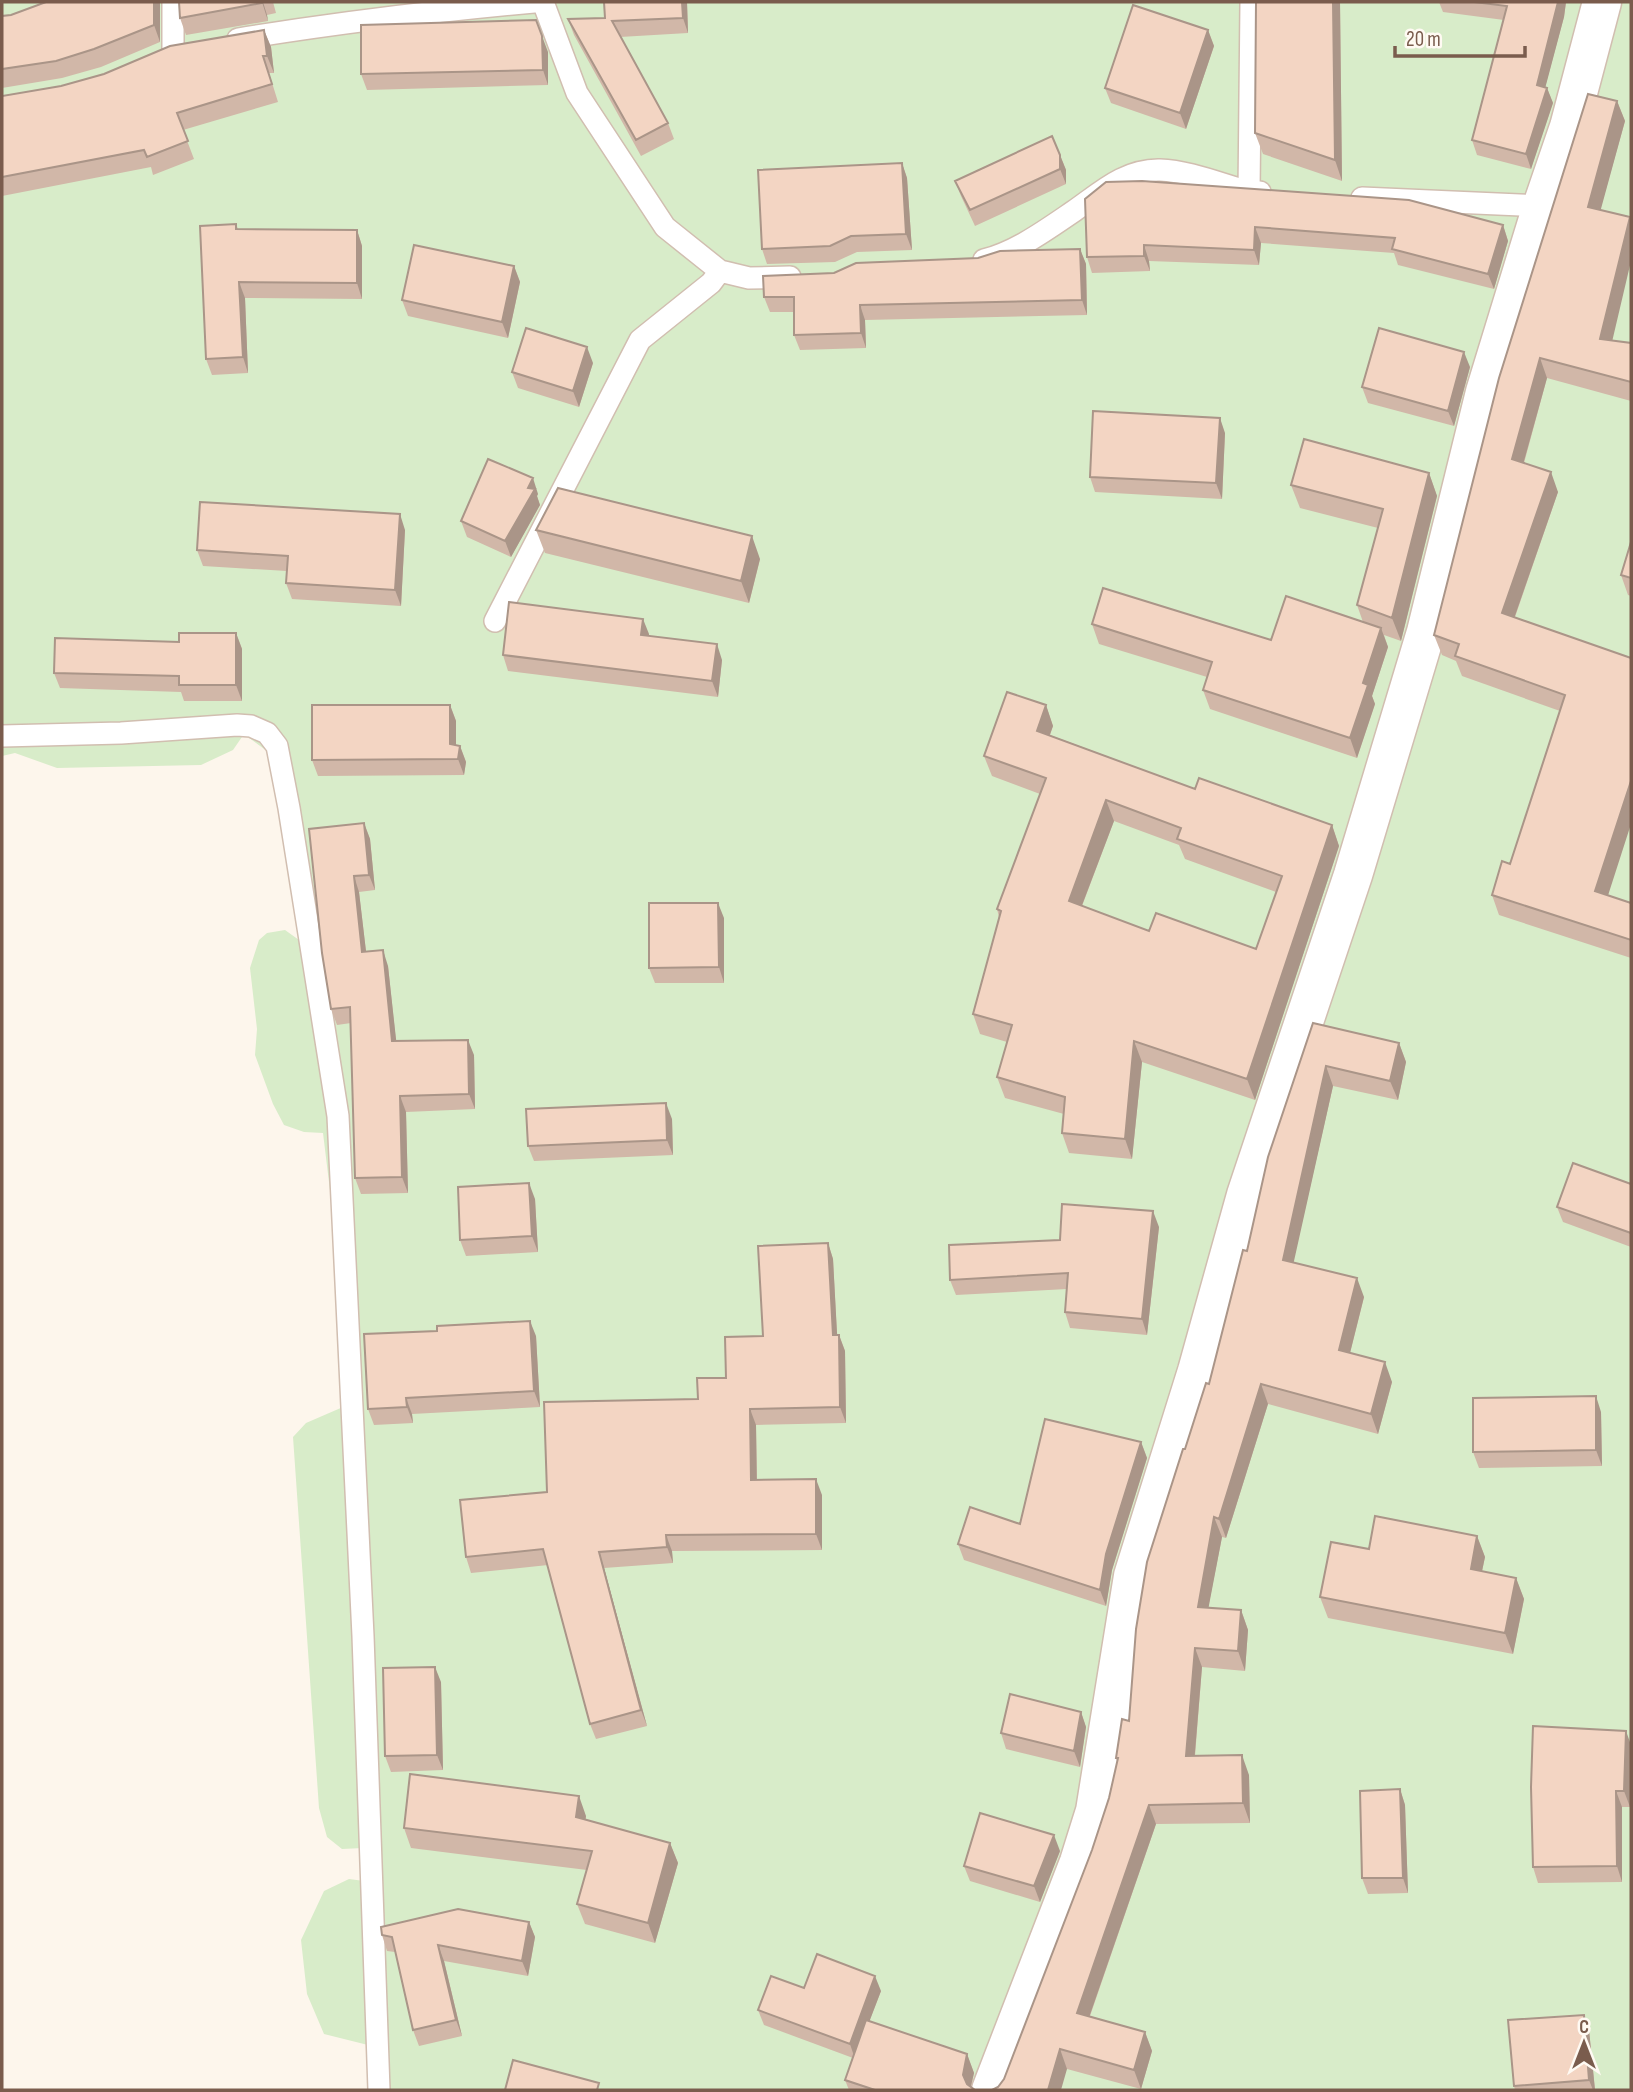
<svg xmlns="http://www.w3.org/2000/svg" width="1633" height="2092" viewBox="0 0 1633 2092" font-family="'Sofia Sans Condensed',sans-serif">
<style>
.green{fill:#d8ecc9}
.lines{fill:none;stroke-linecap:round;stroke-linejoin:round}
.lane-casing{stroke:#d1beb0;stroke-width:24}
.street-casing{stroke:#d1beb0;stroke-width:41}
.lane{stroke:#fff;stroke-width:21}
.street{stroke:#fff;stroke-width:38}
.wall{fill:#d1b7a8;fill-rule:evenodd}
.shaded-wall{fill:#aa9588}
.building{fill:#f3d5c3;stroke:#aa9588;stroke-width:2;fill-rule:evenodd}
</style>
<rect width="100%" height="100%" fill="#fdf6ec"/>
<path class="green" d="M2,2H1631V2090H372V2046L324,2034L307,1994L301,1940L324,1891L349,1879L364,1881L363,1848L342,1849L327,1837L319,1808L293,1437L306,1423L343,1407L333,1215L323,1133L304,1132L284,1125L273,1104L255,1055L257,1029L250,968L259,940L267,933L285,930L299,940L271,754L244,734L233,750L201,765L57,768L15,753L2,756Z"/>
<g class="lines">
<g class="lane-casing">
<path id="lane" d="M543,2L577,93L665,227L720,271L749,278L790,277
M238,39C336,23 435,11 534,2
M173,51V2
M1249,192L1251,2
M1362,198L1542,206
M984,260C1016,252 1046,230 1074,211C1100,193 1125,169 1160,170C1189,171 1220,184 1249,192H1260
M495,621L640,340L711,283L720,271
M2,736L121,733L237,725L251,726L267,733L277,746L289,808L338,1116L363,1636L379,2090"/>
</g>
<g class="street-casing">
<path id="street" d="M991,2090L1079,1862L1095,1811L1133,1576L1197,1371L1246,1195L1353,875L1426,632L1485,392L1542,206L1569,127L1602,2"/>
</g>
<use href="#lane" class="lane"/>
<use href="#street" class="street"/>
</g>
<path class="wall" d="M46,2H160V42L101,67L62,78L2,88V16L11,15Z
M179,2H273L276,13L267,15L268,21L186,35L180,18Z
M687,2L688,33L620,37L668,123L674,139L641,156L574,35L568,19L605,18Z
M1256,2H1340L1342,181L1263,154L1255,133Z
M1439,2H1566L1564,17L1545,87L1547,88L1553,103L1531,169L1477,155L1472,140L1504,20L1443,12Z
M264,30L271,47L274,73H269L278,102L183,130L194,159L153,175L151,167L2,196V96L61,86Z
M1208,30L1214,46L1186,129L1111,103L1105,88Z
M548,52V85L367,90L361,74Z
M1617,101L1625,121L1600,210L1612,340L1631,343V401L1547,378L1524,463L1558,492L1515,617L1631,658L1608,895L1631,903V958L1499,915L1492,895L1510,864L1560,711L1462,676L1456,661L1442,655L1434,635Z
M1060,155L1066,170V184L975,226L961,196L955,181Z
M902,163L907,178L912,250L857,252L835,262L767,264L762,249Z
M1085,199L1503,225L1508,241L1494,289L1398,265L1394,253L1261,243L1259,265L1149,261L1150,271L1092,273L1087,257Z
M236,224L238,229L357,230L362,246V299L245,298L248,373L212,375L206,359Z
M1080,249L1086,264L1087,315L865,320L866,348L800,350L794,335V312H770L764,297L834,273Z
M514,266L520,282L508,338L408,316L402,300Z
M593,363L579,407L518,388L512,372Z
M1470,367L1454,426L1368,403L1362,387Z
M1225,433L1222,499L1095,492L1090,477Z
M1429,473L1437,496L1401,641L1384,635L1388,647L1372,696L1375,704L1357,758L1210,709L1203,690L1207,677L1099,644L1092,624L1271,640L1363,622L1357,605L1378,528L1300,508L1291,485Z
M538,494L537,496L540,505L511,557L467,537L461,521Z
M405,530L401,606L292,599L286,583L287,571L203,566L197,550Z
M536,530L760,559L749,603L545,553Z
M1621,575L1631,578V596L1628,595Z
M236,633L242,649V701H184L181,692L60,688L54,673L179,642Z
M649,634V636L722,660L718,697L508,671L503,655Z
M450,705L456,721V745L460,746L466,762L464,775L318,776L312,760Z
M1046,705L1053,726L1050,735L1195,789L1332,825L1339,846L1255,1100L1142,1062L1132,1159L1069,1153L1062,1133L1064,1114L1005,1098L997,1077L1007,1042L980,1034L973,1014L999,917L997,909L1040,794L992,776L984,756ZM1114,821L1179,845L1185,859L1276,892L1256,949L1149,931L1082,906Z
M364,823L370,839L375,890L359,892L366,952L388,966L396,1041L474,1055L475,1109L406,1112L408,1193L361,1194L355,1178L351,1023L337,1025L331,1009L322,953Z
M724,918V983H655L649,968Z
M1313,1023L1399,1043L1406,1062L1398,1100L1333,1086L1293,1262L1364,1297L1350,1353L1392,1382L1378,1434L1268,1404L1226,1538L1222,1537L1208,1608L1241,1610L1248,1630L1245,1671L1202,1667L1195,1756L1249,1775L1250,1823L1156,1824L1090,2016L1145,2032L1152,2051L1141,2089L1067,2069L998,2087L1004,2079L1092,1850L1109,1798L1117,1761L1116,1758L1129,1721L1185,1449L1209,1384Z
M672,1119L673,1155L534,1161L528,1146Z
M1631,1184V1247L1563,1222L1557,1207Z
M535,1199L538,1252L466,1256L460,1240Z
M1159,1227L1147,1335L1070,1328L1065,1312L1067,1289L956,1295L950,1280L1060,1240Z
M828,1243L833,1259L837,1335H839L845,1351L846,1423L756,1425L757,1480L822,1495V1550L672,1551L673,1563L604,1568L647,1726L596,1739L590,1724L548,1565L471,1573L466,1557L547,1492L698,1399L726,1378L763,1336Z
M536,1336L540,1407L412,1414L413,1423L374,1425L368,1409Z
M1601,1412L1602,1466L1479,1468L1473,1452Z
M1141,1442L1147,1458L1112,1570L1106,1606L964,1560L958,1544L1020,1524Z
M1477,1536L1485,1557L1482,1571L1516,1578L1524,1599L1513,1654L1328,1618L1320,1597L1369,1549Z
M441,1682L443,1770L391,1772L385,1756Z
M1081,1712L1086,1727L1080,1767L1006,1749L1001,1733Z
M1626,1731L1630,1807H1622V1882L1538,1883L1533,1867Z
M1400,1789L1405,1805L1408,1893L1368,1894L1362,1878Z
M586,1816L585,1820L670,1843L678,1863L655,1943L585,1924L577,1904L587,1870L411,1848L404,1828Z
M1060,1851L1040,1902L970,1881L964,1866Z
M529,1922L535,1937L528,1976L444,1961L462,2036L419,2046L413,2030L395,1952L387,1951L382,1935Z
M804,1988L881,1991L869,2022L967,2054L974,2073L971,2087L975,2090H849L845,2080L853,2058L764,2025L758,2010Z
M1589,2030L1595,2090H1515L1514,2086Z"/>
<path class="shaded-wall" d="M154,2H160V42L154,25Z
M262,2H263L267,15L268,21Z
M682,2H687L688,33L683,18Z
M1333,2H1340L1342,181L1335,160Z
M1558,2H1566L1564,17L1542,100L1537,85Z
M264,30L271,47L274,73L267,56Z
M1208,30L1214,46L1186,129L1180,113Z
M542,36L548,52V85L543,70Z
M1547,88L1553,103L1531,169L1526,154Z
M1617,101L1625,121L1596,227L1588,207Z
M1060,155L1066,170V184L1060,169Z
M902,163L907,178L912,250L906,234Z
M1630,217L1631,222V261L1608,359L1600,339Z
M1503,225L1508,241L1494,289L1488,274Z
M1255,227L1261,243L1259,265L1254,250Z
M357,230L362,246V299L357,283Z
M1144,245L1149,261L1150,271L1144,256Z
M1080,249L1086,264L1087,315L1082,300Z
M514,266L520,282L508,338L502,322Z
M239,282L245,298L248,373L243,357Z
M860,305L865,320L866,348L861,333Z
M587,347L593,363L579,407L573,391Z
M1464,352L1470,367L1454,426L1448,411Z
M1540,358L1547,378L1519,479L1512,459Z
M1220,418L1225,433L1222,499L1216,483Z
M1551,472L1558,492L1509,633L1502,613Z
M1429,473L1437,496L1401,641L1392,618Z
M533,478L538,494L537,496L540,505L511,557L505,541Z
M400,514L405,530L401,606L395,590Z
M752,536L760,559L749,603L741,581Z
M643,619L649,634L647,650L641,635Z
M1381,628L1388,647L1372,696L1375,704L1357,758L1350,738L1363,683Z
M236,633L242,649V701L236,685Z
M717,644L722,660L718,697L712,681Z
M450,705L456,721V760L450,744Z
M1046,705L1053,726L1044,751L1037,731Z
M460,746L466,762L464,775L458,759Z
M1631,781V824L1603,911L1595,891Z
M1106,800L1114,821L1076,921L1069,901Z
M364,823L370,839L375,890L369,875Z
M1332,825L1339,846L1255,1100L1247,1079Z
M354,876L359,892L368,968L362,952Z
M718,903L724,918V983L719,967Z
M383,950L388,966L398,1057L392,1041Z
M468,1040L474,1055L475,1109L469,1094Z
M1134,1041L1142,1062L1132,1159L1125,1139Z
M1399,1043L1406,1062L1398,1100L1390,1081Z
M1326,1066L1333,1086L1290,1279L1283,1260Z
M400,1096L406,1112L408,1193L402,1177Z
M666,1103L672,1119L673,1155L667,1140Z
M529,1183L535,1199L538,1252L532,1236Z
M1153,1211L1159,1227L1147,1335L1142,1319Z
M828,1243L833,1259L838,1351L833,1335Z
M1357,1278L1364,1297L1346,1369L1339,1350Z
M530,1321L536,1336L540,1407L534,1391Z
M839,1335L845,1351L846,1423L840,1407Z
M1385,1362L1392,1382L1378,1434L1371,1414Z
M1261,1384L1268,1404L1226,1538L1219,1519Z
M1596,1396L1601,1412L1602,1466L1596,1450Z
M406,1398L412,1414L413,1423L407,1407Z
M750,1409L756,1425L757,1495L751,1480Z
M1141,1442L1147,1458L1112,1570L1106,1606L1100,1590L1106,1554Z
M816,1479L822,1495V1550L816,1534Z
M1214,1517L1222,1537L1205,1626L1198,1607Z
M666,1535L672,1551L673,1563L667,1547Z
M1477,1536L1485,1557L1478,1590L1471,1569Z
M599,1552L604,1568L647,1726L641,1710Z
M1516,1578L1524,1599L1513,1654L1505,1633Z
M1241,1610L1248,1630L1245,1671L1238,1651Z
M1195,1648L1202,1667L1193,1776L1186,1756Z
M435,1667L441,1682L443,1770L437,1755Z
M1081,1712L1086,1727L1080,1767L1074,1751Z
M1626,1731L1631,1745L1630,1807L1624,1791Z
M1242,1755L1249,1775L1250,1823L1243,1803Z
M1400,1789L1405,1805L1408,1893L1403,1878Z
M1616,1791L1622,1807V1882L1617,1866Z
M579,1796L586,1816L583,1837L576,1817Z
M1149,1805L1156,1824L1084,2032L1077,2013Z
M1054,1835L1060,1851L1040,1902L1034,1886Z
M670,1843L678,1863L655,1943L648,1923Z
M529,1922L535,1937L528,1976L522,1961Z
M438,1945L444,1961L462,2036L456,2020Z
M875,1976L881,1991L855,2059L850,2044Z
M1584,2015L1589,2030L1595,2090H1593L1589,2080Z
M1145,2032L1152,2051L1141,2089L1134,2070Z
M1060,2049L1067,2069L1061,2090H1048Z
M967,2054L974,2073L970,2090L963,2075Z"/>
<path class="building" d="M46,2H154V25L94,49L56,61L2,69V16L11,15Z
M179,2H262V3L180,18Z
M604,2H682L683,18L612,21L668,123L636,140L568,19L605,18Z
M1256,2H1333L1335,160L1255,133Z
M1474,2H1558L1537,85L1547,88L1526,154L1472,140L1507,6Z
M1133,5L1208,30L1180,113L1105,88Z
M536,20L542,36L543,70L361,74V25Z
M264,30L267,56H263L272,84L177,113L188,141L147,157L144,150L2,177V96L61,86L104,74L170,46Z
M1588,94L1617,101L1588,207L1630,217L1600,339L1631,343V382L1540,358L1512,459L1551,472L1502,613L1631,658V781L1595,891L1631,903V940L1492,895L1502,861L1510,864L1565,695L1455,656L1459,644L1434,635L1499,378Z
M1052,136L1060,155V169L970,210L955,181Z
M902,163L906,234L851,236L830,246L762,249L758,170Z
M1142,181L1409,200L1503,225L1488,274L1392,249L1395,238L1255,227L1254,250L1144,245V256L1087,257L1085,199L1106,182Z
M236,224V229L357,230V283L239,282L243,357L206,359L200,226Z
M414,245L514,266L502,322L402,300Z
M1080,249L1082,300L860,305L861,333L794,335V297H764L763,276L834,273L856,263L978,258L1000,251Z
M526,328L587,347L573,391L512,372Z
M1379,328L1464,352L1448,411L1362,387Z
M1093,411L1220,418L1216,483L1090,477Z
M1304,439L1429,473L1392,618L1357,605L1383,509L1291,485Z
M488,459L533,478L528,488L535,489L505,541L461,521Z
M558,488L752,536L741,581L536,530Z
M200,502L400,514L395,590L286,583L288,556L197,550Z
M1631,542V578L1621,575Z
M1103,588L1271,640L1286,596L1381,628L1363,683L1368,685L1350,738L1203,690L1212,662L1092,624Z
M509,602L643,619L641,635L717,644L712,681L503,655Z
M179,633H236V685H179V676L54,673L55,638L179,642Z
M1007,692L1046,705L1037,731L1195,789L1199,778L1332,825L1247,1079L1134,1041L1125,1139L1062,1133L1065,1097L997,1077L1012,1025L973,1014L1001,911L997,909L1046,778L984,756ZM1106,800L1181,828L1177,839L1282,876L1256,949L1156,913L1149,931L1069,901Z
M312,705H450V744L460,746L458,759L312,760Z
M364,823L369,875L354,876L362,952L383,950L392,1041L468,1040L469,1094L400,1096L402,1177L355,1178L350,1007L331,1009L322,953L309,829Z
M649,903H718L719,967L649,968Z
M1313,1023L1399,1043L1390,1081L1326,1066L1283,1260L1357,1278L1339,1350L1385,1362L1371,1414L1261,1384L1219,1519L1214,1517L1198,1607L1241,1610L1238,1651L1195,1648L1186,1756L1242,1755L1243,1803L1149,1805L1077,2013L1145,2032L1134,2070L1060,2049L1048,2090H992L998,2087L1004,2079L1092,1850L1109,1798L1118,1758H1116L1122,1719L1129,1721L1136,1629L1147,1562L1183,1449H1185L1206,1383L1209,1384L1243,1250L1247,1251L1268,1157Z
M666,1103L667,1140L528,1146L526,1109Z
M1573,1163L1631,1184V1233L1557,1207Z
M529,1183L532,1236L460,1240L458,1187Z
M1062,1204L1153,1211L1142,1319L1065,1312L1068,1273L950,1280L949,1245L1060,1240Z
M828,1243L833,1335H839L840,1407L750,1409L751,1480L816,1479V1534L666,1535L667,1547L599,1552L641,1710L590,1724L543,1549L466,1557L460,1500L547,1492L544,1402L698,1399L697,1378H726L725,1337L763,1336L758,1246Z
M530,1321L534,1391L406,1398L407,1407L368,1409L364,1334L437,1331V1326Z
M1596,1396V1450L1473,1452V1398Z
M1045,1419L1141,1442L1106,1554L1100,1590L958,1544L970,1507L1020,1524Z
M1375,1516L1477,1536L1471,1569L1516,1578L1505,1633L1320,1597L1331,1542L1369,1549Z
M435,1667L437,1755L385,1756L383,1668Z
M1010,1694L1081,1712L1074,1751L1001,1733Z
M1533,1726L1626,1731L1624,1791H1616L1617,1866L1533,1867L1531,1787Z
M410,1774L579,1796L576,1817L670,1843L648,1923L577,1904L592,1851L404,1828Z
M1400,1789L1403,1878H1362L1360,1791Z
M980,1813L1054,1835L1034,1886L964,1866Z
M458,1909L529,1922L522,1961L438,1945L456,2020L413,2030L392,1937L382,1935L381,1927Z
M817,1954L875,1976L850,2044L758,2010L771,1976L804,1988Z
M1584,2015L1589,2080L1514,2086L1508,2020Z
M866,2020L967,2054L963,2075L967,2084L975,2090H875L845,2080Z
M513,2060L599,2083L597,2090H505Z"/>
<rect width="1633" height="2092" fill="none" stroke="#7a5c4d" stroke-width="7"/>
<g transform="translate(1584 2043)" stroke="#fffaf3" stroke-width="5" paint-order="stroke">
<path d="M0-5L12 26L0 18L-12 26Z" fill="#7a5c4d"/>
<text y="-10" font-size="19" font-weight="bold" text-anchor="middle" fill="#7a5c4d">С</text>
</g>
<path d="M1395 46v10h130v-10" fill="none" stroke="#7a5c4d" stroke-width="3.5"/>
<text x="1406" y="46" font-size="21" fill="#7a5c4d" stroke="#fffaf3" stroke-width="5" paint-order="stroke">20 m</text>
</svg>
